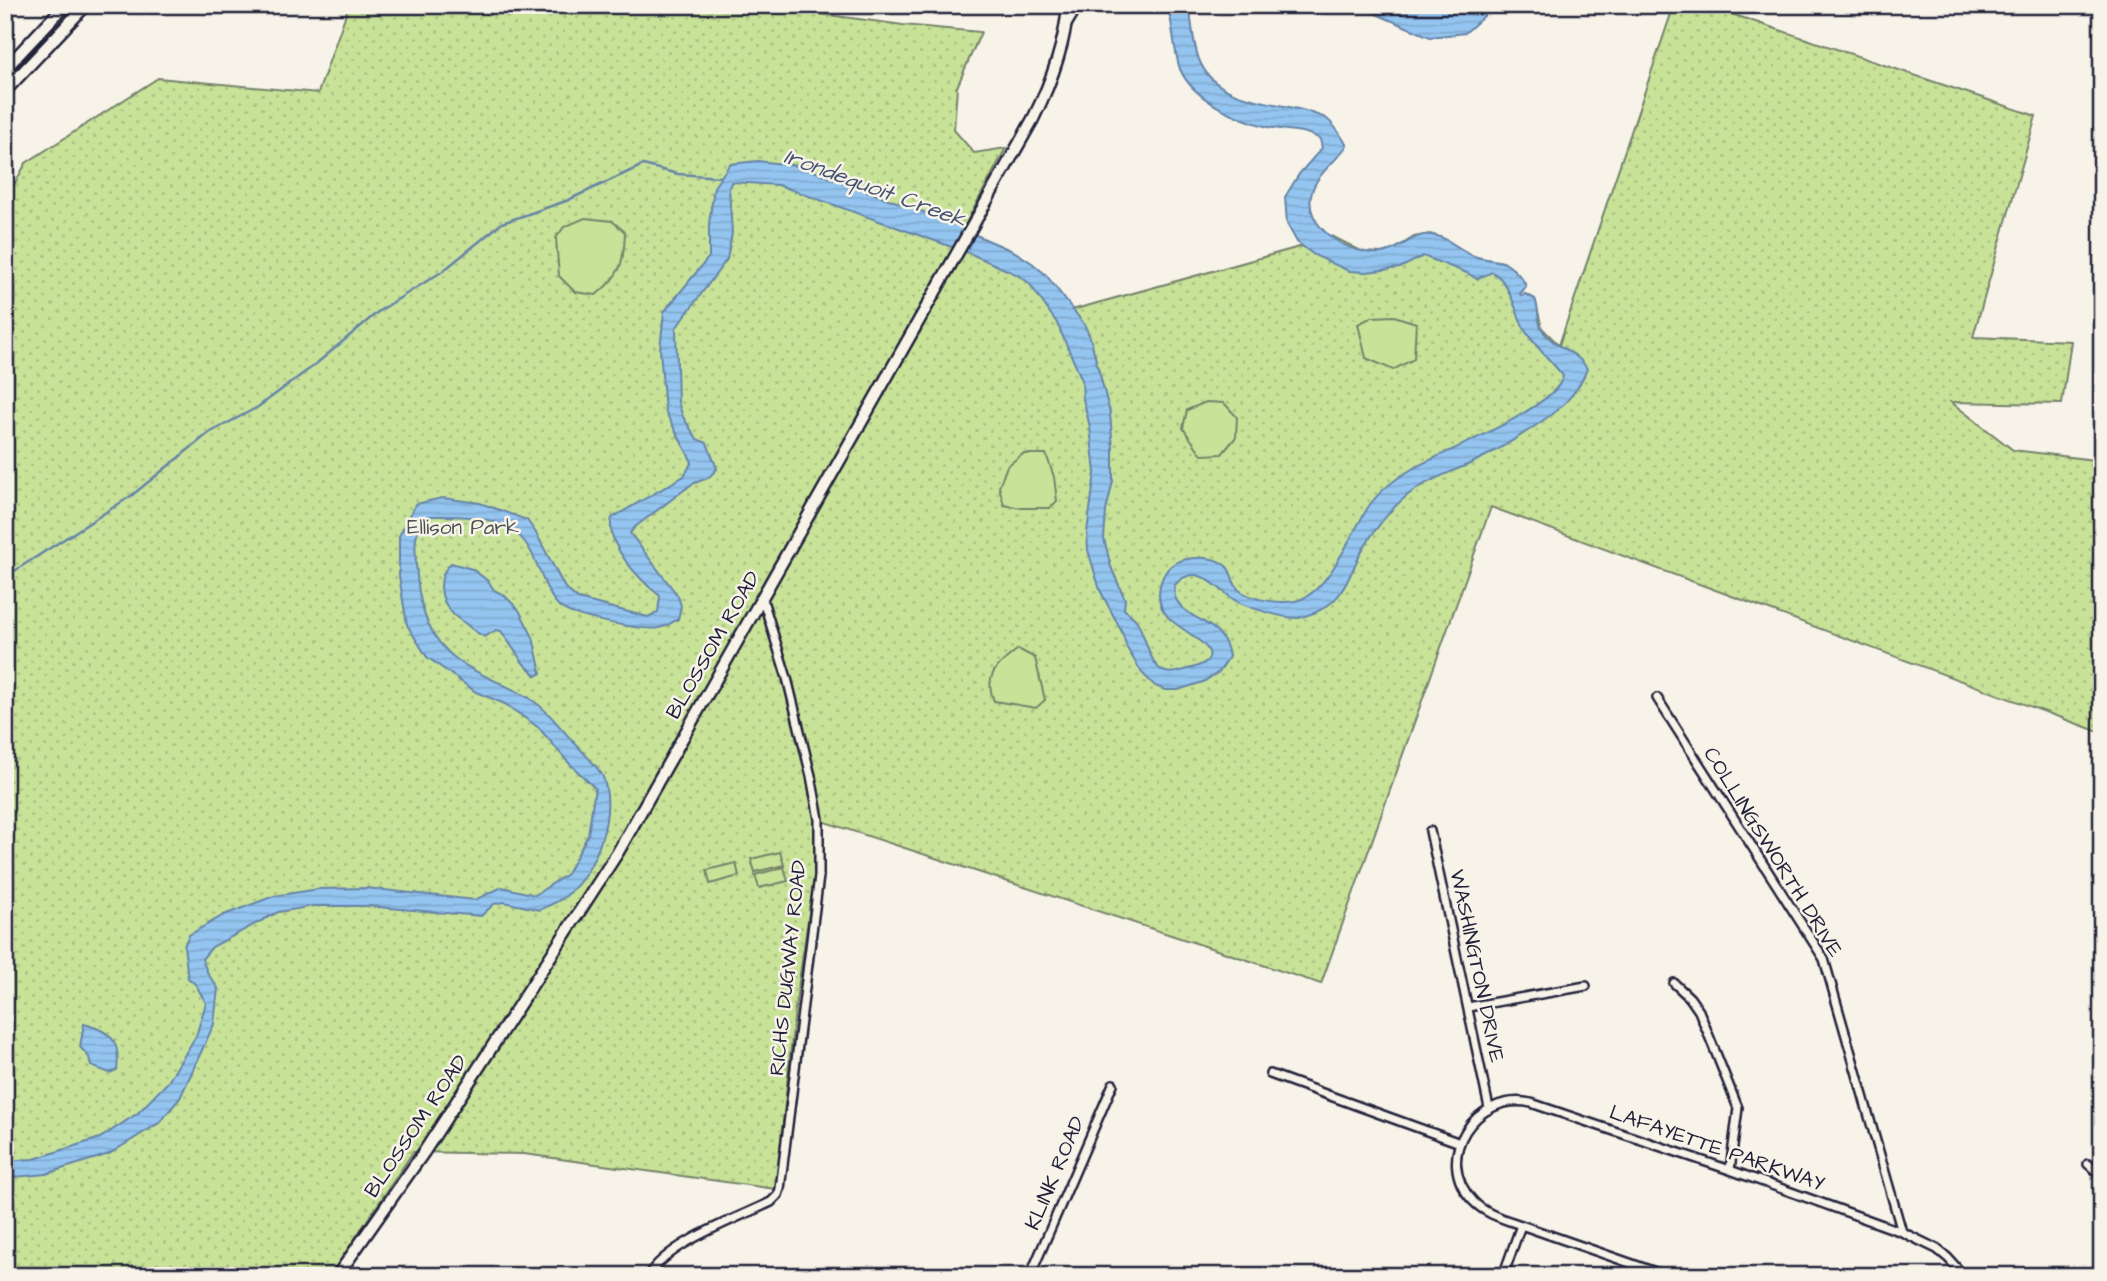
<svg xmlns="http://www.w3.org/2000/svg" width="2107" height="1281" viewBox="0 0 2107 1281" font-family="'Architects Daughter',sans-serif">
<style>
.grass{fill:url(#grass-dots);stroke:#75826a;stroke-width:2}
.garden{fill:#c8e298;stroke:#75826a;stroke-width:2}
.water{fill:url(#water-rules);stroke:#6684a8;stroke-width:2}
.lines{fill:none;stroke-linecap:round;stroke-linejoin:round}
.stream{stroke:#6684a8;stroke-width:2.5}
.street-casing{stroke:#22223b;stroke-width:12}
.secondary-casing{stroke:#22223b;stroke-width:15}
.street{stroke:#f7f3e8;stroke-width:7}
.secondary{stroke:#f7f3e8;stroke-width:10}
.labels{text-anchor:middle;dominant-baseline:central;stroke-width:5;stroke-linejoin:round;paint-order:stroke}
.park-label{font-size:21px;fill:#4c5252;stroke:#f7f3e8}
.street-label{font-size:21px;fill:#22223b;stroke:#f7f3e8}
.water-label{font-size:23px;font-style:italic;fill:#445371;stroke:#f7f3e8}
</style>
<defs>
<pattern id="grass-dots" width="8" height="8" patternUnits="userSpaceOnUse" patternTransform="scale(1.75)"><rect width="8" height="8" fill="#c8e298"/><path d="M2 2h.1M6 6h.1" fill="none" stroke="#acc284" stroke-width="1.8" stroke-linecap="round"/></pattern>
<pattern id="water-rules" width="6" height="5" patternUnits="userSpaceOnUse" patternTransform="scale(1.75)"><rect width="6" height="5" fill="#94c5f0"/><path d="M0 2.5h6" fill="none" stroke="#7fa9cf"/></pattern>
</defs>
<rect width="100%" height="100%" fill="#f7f3e8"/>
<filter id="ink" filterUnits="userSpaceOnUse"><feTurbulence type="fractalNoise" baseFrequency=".0143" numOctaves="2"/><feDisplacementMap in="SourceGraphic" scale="14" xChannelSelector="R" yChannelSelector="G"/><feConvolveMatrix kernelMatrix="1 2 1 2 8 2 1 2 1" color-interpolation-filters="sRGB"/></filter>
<g filter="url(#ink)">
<path class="grass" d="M349,5H778L784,9L903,25L981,32L957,87L954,130L974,153L1006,148L964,227C978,239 997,243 1013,252C1040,265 1055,286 1072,310L1303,246L1332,236L1363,252L1381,253L1393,250L1414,237L1430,234L1442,238L1475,257L1503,262L1515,271L1526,286L1520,294L1522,296L1525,294L1535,299L1542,328L1559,345L1674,5H1705L2036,116L1973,337L2071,341L2062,404L1951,402L2013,450L2102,461V733L1491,507L1321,984L816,819L815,872L795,1009L776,1189L524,1154L413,1152L330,1276H5V201L26,163L158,78L318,93Z"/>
<path class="garden" d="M585,218L612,221L625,232C624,263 621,275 596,295L575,292L559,276L556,238L564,227Z
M1394,316L1416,323L1414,359L1393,370L1366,358L1358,324L1372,317Z
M1206,402L1224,403L1237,417L1236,437L1222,454L1202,455L1183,428L1187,410Z
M1023,454H1046L1054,477L1057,501L1050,508H1022L1004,505L999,487L1007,466Z
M1018,649L1035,658L1045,700L1036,708L994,701C983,674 998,665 1018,649Z
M780,852L784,865L755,872L751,859Z
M736,863L739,876L710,884L707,870Z
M784,867L788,881L759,888L755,875Z"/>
<path class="water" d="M1167,5H1189C1192,22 1193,49 1201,64C1220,104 1276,100 1312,113C1316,115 1323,116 1327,119C1335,125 1341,136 1347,145C1337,161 1317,173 1312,192C1301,227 1350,256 1382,253C1400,251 1412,233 1431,235C1448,236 1459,251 1474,256C1482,259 1499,261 1505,263C1513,268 1523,278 1526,286L1520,294L1522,296L1525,294L1535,299C1539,308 1537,318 1541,327C1550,347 1578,350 1587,369C1583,379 1578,388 1571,396C1556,416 1497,451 1474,462C1452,472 1427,480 1408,495C1390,509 1375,529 1363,549C1347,577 1345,604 1308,615C1304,616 1301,618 1298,618C1286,619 1246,607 1236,601C1216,588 1196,559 1174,586C1175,590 1174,594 1175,597C1186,623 1225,619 1229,657L1219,672L1203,682L1178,690H1165L1155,686L1142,673L1127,648L1122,632L1100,590L1088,550L1087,532L1095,473L1090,427L1083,399L1082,380L1057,323L1029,283L1018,275L969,253L778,185L731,182L729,188L732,233L727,259L676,328L678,402L683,417L697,439L707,443L717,469L708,478L692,484L635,527L630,533L678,596L681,606L678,619C672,622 666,627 659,628C644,631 571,617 560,607C541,590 538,550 517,534C492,514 460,516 429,516C413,530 415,543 416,564C418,596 423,628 448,652C472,675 507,683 535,702C548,711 558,725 568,736C576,745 599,767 603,777C616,814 597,869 568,894C561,901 549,905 540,910L504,902L494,904L481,916L366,906H314L278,912L212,947L202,959L208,974L218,988L214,1024L180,1098L159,1123L109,1154L46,1174L5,1178V1161L34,1159L100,1138L138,1113L168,1082L196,1036L206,1003L196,985L188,978L184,946L189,935L224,915L274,896L319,889L366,888L475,900L502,887L535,895L567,874L588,835L595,788L568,762L539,728L505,704L476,692L427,657L407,625L399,576V536L416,504L442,498L480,503L527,520L536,533L565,588L578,599L648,617L658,612L660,596C641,581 604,544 612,518L684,476L692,462L665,411L660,349L664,312L709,257V224L714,187L730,164L758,161L800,166L958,225L971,233L1015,252L1032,263L1046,275L1084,324L1090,337L1110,413L1113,449V481L1106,511L1104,539L1111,567L1125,599L1124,609C1128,613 1133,616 1136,620C1145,633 1149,664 1163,671C1171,675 1180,671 1188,669C1242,656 1179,631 1168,617C1159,607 1157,595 1161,582C1163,576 1167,569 1172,565C1186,556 1215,554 1227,567C1233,574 1232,584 1239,590C1252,600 1279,604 1295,601C1330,594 1352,529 1371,503C1381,490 1398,477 1412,469C1441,453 1558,407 1563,376C1551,360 1529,341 1522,324C1514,307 1509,281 1492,272L1477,279L1467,273L1423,256L1400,268L1366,272L1349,271L1314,255L1297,242L1287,224L1285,197L1299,174L1322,148L1320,139C1304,129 1286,131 1268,127C1238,119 1193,100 1180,69C1173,49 1174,26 1167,5Z
M1355,5H1488L1484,16L1465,33L1430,37Z
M451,563L472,569L488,581L494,590L504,595L519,610L533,637L541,673L537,676L524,664L501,631L496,630L485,637C477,634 472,629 466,624C462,621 456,618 453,614C439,600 436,577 451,563Z
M84,1024C111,1031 121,1041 117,1070L110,1073L91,1066L89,1057L80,1047Z"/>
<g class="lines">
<path class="stream" d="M5,577L131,496L209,433L258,407L316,364L379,311L443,271L502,223L566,201L643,165L678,174L720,177"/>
<g class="street-casing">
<path id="street" d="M1067,25L1079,5
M1657,698L1824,959L1902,1232
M1430,831L1489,1108
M1674,983L1690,998L1699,1011L1738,1108L1730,1170
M1468,1007L1586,986
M1270,1074L1460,1143
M2088,1164L2102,1176
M648,1276C669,1242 736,1219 771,1202L778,1195L780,1189L819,876V819L811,776L787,678L762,597
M1030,1276L1113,1084
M1503,1276L1521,1225
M1667,1276L1521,1225C1504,1219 1485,1214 1473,1201C1431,1158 1476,1091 1531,1103L1730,1170L1902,1232L1937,1249L1948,1258L1964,1276"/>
</g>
<g class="secondary-casing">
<path id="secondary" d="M5,69L65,5
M5,91L86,5
M337,1276L424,1152L618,852L1033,119C1051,83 1065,46 1068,5"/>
</g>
<use href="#street" class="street"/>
<use href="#secondary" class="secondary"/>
</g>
</g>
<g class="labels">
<g class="park-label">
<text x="463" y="527">Ellison Park</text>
</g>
<g class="street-label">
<text transform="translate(713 645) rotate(-60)">BLOSSOM ROAD</text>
<text transform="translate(1773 852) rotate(58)">COLLINGSWORTH DRIVE</text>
<text transform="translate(1477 966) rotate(78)">WASHINGTON DRIVE</text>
<text transform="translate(788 968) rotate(-84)">RICHS DUGWAY ROAD</text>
<text transform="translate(416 1126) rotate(-56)">BLOSSOM ROAD</text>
<text transform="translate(1717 1148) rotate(19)">LAFAYETTE PARKWAY</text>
<text transform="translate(1055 1173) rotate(-67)">KLINK ROAD</text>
</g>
<g class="water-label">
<text transform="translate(875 188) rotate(20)">Irondequoit Creek</text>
</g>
</g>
<rect width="2107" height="1281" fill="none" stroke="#f7f3e8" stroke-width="28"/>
<rect x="14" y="14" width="2079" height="1253" fill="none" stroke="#22223b" stroke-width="2.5" filter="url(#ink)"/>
</svg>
